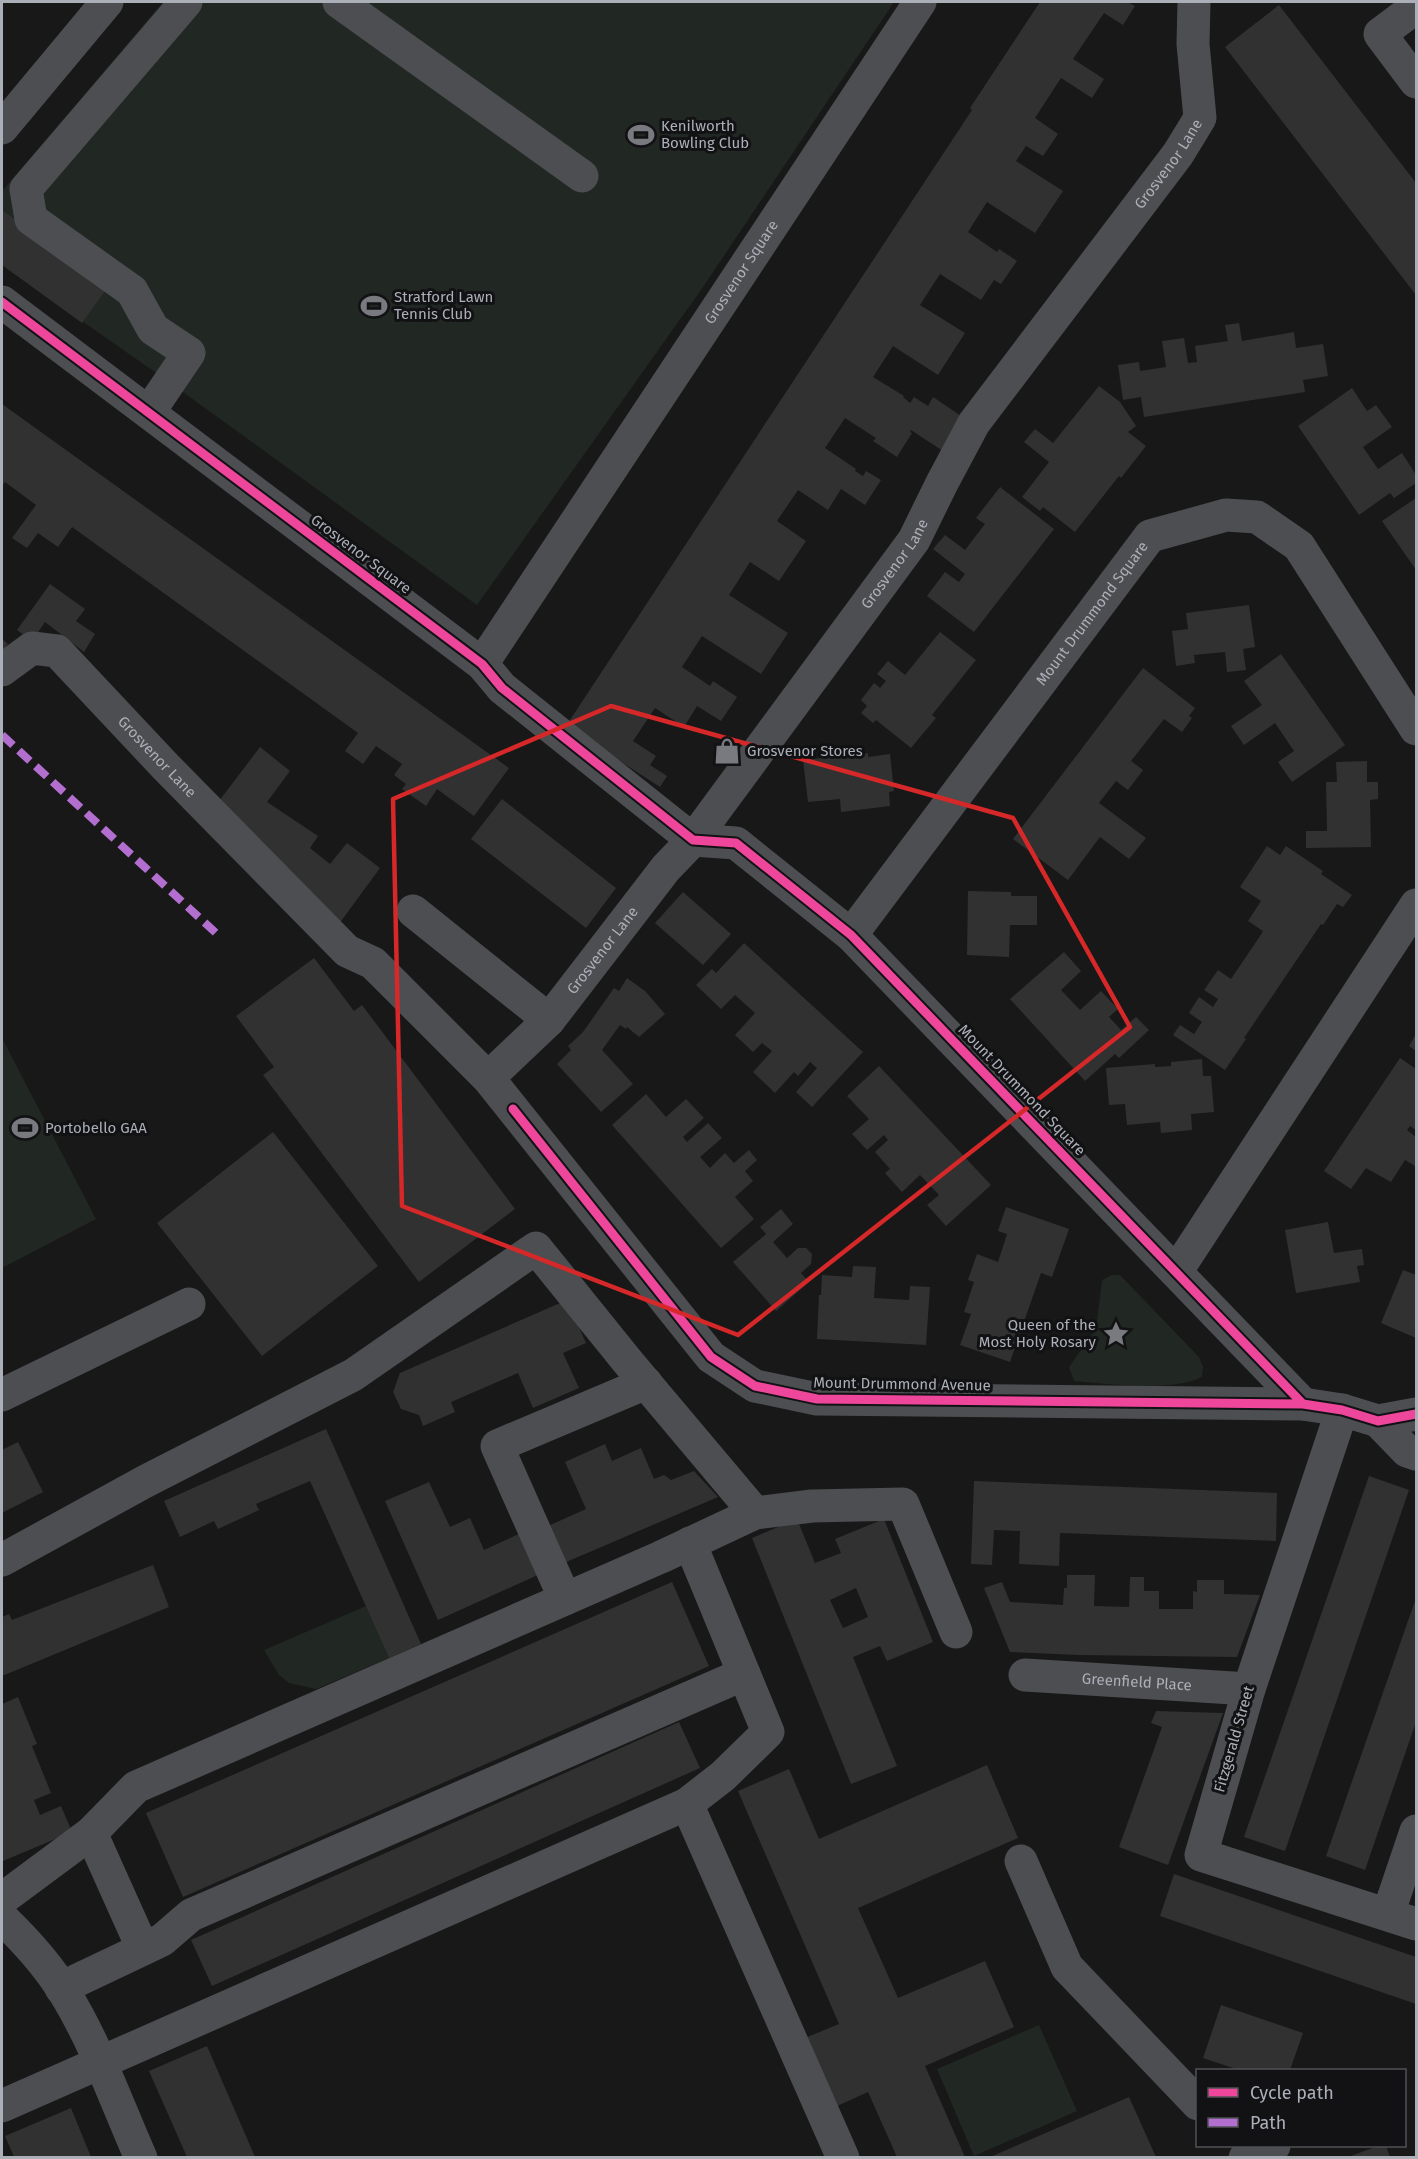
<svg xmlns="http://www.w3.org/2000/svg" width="1418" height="2159" viewBox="0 0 1418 2159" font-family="'Fira Sans',sans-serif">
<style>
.green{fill:#212722}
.building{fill:#313132;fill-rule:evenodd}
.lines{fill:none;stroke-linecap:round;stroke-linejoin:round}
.minor{stroke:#4d4e51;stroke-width:33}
.quiet{stroke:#b36fd0;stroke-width:8;stroke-dasharray:15 8;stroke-linecap:butt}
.cycleway-casing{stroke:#121214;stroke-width:13}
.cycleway{stroke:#ed469a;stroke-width:9}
.marked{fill:none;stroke:#d62828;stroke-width:4.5;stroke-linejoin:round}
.labels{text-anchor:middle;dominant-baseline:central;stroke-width:6;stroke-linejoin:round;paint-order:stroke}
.poi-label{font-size:15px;fill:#abafb8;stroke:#121214;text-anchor:start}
.street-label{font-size:15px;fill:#abafb8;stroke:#121214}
</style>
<rect width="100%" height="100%" fill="#181818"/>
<path class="green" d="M163,2H894L701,290L477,605L169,382L2,265V191Z
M2,1038L96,1219L2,1268Z
M1112,1275H1120L1199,1357L1203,1367L1202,1377C1173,1392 1108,1384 1074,1381L1069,1367L1096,1329L1102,1280Z
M366,1606L389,1658L316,1689L289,1683L279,1675L264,1650Z
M1039,2025L1077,2111L974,2156L937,2069Z"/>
<path class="building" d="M1040,2H1127L1135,6L1123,25L1104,13L1073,59L1104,79L1092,98L1061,78L1035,118L1058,134L1043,156L1026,146L1016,161L1063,191L1035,233L987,202L968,232L997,252L999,249L1017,261L1001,284L994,280L981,300L940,274L920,305L965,333L938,375L893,346L873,377L904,396L903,397L910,403L914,397L928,406L933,397L970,422L949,455L911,430L910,432L912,433L897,457L873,441L876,438L845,418L825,448L856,469L855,471L863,476L866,471L881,480L865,505L841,489L828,510L798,490L777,521L806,541L779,581L750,562L729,595L788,633L761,674L702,636L682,667L710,686L713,681L737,697L721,721L697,706L684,727L655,708L633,741L656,756L650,765L667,776L660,787L566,726L972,110L970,108Z
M1279,5L1416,183V295L1225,47Z
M2,210L108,287L82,323L2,265Z
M1239,323L1242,341L1294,332L1296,348L1323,344L1328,376L1303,380L1305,392L1144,417L1141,397L1123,400L1118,365L1139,362L1140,371L1166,367L1162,341L1184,338L1188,363L1197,362L1195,346L1228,341L1225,325Z
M1099,386L1120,402L1136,426L1128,432L1146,446L1121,478L1119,476L1075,532L1043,507L1040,511L1022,497L1049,462L1024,442L1035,429L1053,443Z
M1352,388L1367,411L1376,405L1392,427L1363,447L1378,469L1402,453L1416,475V483L1394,498L1390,493L1359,515L1298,426Z
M2,404L509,768L474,816L437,789L426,806L402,789L406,784L394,775L402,764L376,746L363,764L345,751L358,733L72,527L58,547L38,533L27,548L12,538L36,505L5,482L2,487Z
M1000,487L1054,529L974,632L927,596L945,572L959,582L965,574L933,549L945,535L965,550L985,524L976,518Z
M1416,498V570L1382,521Z
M50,584L85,609L76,621L95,634L84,652L45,622L32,641L17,630Z
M1249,605L1255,647L1243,649L1246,670L1227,672L1225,652L1194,655L1195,663L1176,666L1172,631L1188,629L1186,613Z
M940,632L976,660L932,715L936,718L911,748L876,720L873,723L861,713L867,706L861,700L874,683L880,688L886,681L877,674L888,661L905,675Z
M2,639L8,644L2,651Z
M1281,654L1345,745L1292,782L1278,762L1294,751L1275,723L1244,745L1231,726L1262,705L1244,681Z
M1143,668L1195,708L1189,716L1192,718L1182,732L1164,719L1131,761L1143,770L1128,790L1116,781L1099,803L1146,838L1129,859L1100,837L1068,880L1013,839Z
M260,747L290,771L267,802L318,836L310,848L330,864L347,843L380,868L339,924L219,801Z
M868,753V757L890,754L894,791L889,792L890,806L841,812L840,799L808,802L803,760Z
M1367,761V782H1378V799L1370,800L1371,847L1306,848V831H1327L1326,782H1337L1336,762Z
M502,799L616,888L586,928L471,839Z
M1267,846L1280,855L1286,846L1323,871L1321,874L1352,895L1343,907L1337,904L1323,925L1321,924L1244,1038L1246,1039L1225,1070L1173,1035L1180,1025L1194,1034L1202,1022L1189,1013L1199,997L1213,1007L1218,999L1204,990L1218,970L1231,979L1262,933L1263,931L1248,921L1261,901L1240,887Z
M968,891L1011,892V896H1037V925H1010L1009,957L967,955Z
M683,892L731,934L703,965L655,923Z
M744,943L863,1052L812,1107L796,1092L817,1068L810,1062L798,1076L794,1072L775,1093L753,1072L772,1051L762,1043L753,1052L735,1035L755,1013L735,995L721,1009L696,985L712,969L716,973Z
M1064,952L1081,971L1061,990L1080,1010L1101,991L1118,1009L1109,1017L1121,1030L1136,1017L1149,1030L1119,1058L1115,1054L1085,1081L1010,999Z
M314,958L354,1011L362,1005L515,1209L419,1282L263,1075L274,1067L236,1016Z
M627,978L645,991L665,1014L639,1037L627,1027L626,1029L620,1025L602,1050L633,1084L601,1112L557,1064L571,1050L568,1046L583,1032L614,988L619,991Z
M1416,1034V1051L1409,1046Z
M1400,1058L1416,1069V1130L1410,1126L1407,1130L1416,1137V1164L1415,1166L1405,1160L1391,1182L1366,1168L1351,1189L1324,1171Z
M1202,1059L1203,1076H1211L1214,1112L1191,1114L1192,1130L1161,1133L1160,1122L1127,1125L1125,1104L1109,1105L1106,1068L1155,1064V1067L1171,1066V1062Z
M879,1066L991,1185L946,1226L927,1205L939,1195L920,1175L902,1192L885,1173L890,1169L875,1152L888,1140L884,1135L867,1150L852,1134L869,1119L847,1096Z
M646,1094L666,1117L686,1099L704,1118L683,1137L687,1142L708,1123L722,1138L700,1157L710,1168L725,1153L734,1163L749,1150L757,1160L745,1171L753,1181L735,1197L754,1219L721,1248L612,1125Z
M273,1132L378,1266L262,1356L157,1223Z
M1006,1207L1069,1229L1052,1277L1041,1273L1010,1362L960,1345L971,1314L964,1312L974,1282L968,1280L977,1254L998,1262L1007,1234L998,1231Z
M781,1209L793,1224L773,1242L787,1258L798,1248H806L812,1254L811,1264L801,1273L809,1282L776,1311L733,1262L766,1234L760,1227Z
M1328,1222L1334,1253L1362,1249L1364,1265L1357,1266L1360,1282L1296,1293L1285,1230Z
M853,1266L876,1267L874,1298L909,1300L910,1286L930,1287L926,1345L817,1339L819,1295H821L822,1275L852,1277Z
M1403,1270L1416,1275V1338L1381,1323Z
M567,1300L586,1343L563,1353L579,1388L533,1408L518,1373L451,1402L455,1412L423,1426L419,1415L401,1409L393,1392L400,1373Z
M326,1429L421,1644L389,1658L310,1481L256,1504L259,1510L218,1529L214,1521L180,1537L164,1501Z
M18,1442L43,1492L2,1513V1450Z
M605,1444L612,1461L641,1448L654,1479L664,1475L671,1480L694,1471L718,1497L564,1563L548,1526L586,1509L565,1462Z
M1369,1476L1409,1490L1285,1851L1244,1837Z
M974,1481L1277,1493L1276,1541L1060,1533L1059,1566L1019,1564L1020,1531L994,1530L992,1565L971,1564Z
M429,1482L450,1527L470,1518L484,1550L521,1533L540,1574L438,1620L385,1501Z
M797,1519L815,1563L841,1553L835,1539L884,1519L933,1642L887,1661L880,1646L853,1657L897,1766L851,1784L752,1538ZM856,1588L868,1617L843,1628L830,1600Z
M153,1565L169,1607L2,1676V1617L9,1614L12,1620Z
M1067,1575H1095L1094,1606L1129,1607L1130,1577H1144V1591H1159V1609H1193V1591L1197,1592V1580H1224V1594L1260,1595L1237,1657L1078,1655L1010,1652L984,1588L1002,1582L1010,1602L1063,1605L1064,1588H1067Z
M672,1582L709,1666L183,1897L146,1813Z
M1416,1598V1722L1365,1870L1326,1856Z
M18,1697L37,1744L32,1746L51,1793L34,1800L40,1815L61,1806L72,1832L3,1861L2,1857V1704Z
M1156,1711L1223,1713L1168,1865L1119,1847L1162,1727L1151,1723Z
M679,1722L700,1768L212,1986L191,1940Z
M987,1765L1018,1838L858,1908L898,1998L985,1961L1014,2027L925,2066L965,2157H897L868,2092L835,2107L805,2038L839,2024L738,1791L789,1769L819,1839Z
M1174,1874L1416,1957V2004L1160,1916Z
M1221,2005L1303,2033L1290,2070H1239L1203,2058Z
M207,2046L255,2157H187L149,2071Z
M1129,2097L1156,2157H990Z
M71,2108L91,2157H14L5,2136Z
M1378,2146H1386L1390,2157H1348Z"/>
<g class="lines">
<g class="minor">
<path d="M339,2L582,176"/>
<path d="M1416,7L1380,34L1416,82"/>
<path d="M2,128L107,2"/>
<path d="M2,302L482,664L502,688L693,840L736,843L851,935L1303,1404"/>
<path d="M149,412L189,353L153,329L132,291L31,219L26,189L186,2"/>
<path id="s1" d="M482,664L920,2"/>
<path id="s2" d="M2,670L32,648L57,651L166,767L347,951L373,963L488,1078L711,1357L755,1386L817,1399L1303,1404L1342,1410L1378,1421L1416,1414"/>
<path d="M413,911L549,1020"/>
<path id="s3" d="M851,935L1150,536L1226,515L1257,517L1299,546L1416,729"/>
<path id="s4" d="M488,1078L549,1020L666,868L693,840L914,540L942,483L974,423L1178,154L1200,118L1193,44L1194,2"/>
<path d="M1176,1272L1416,905"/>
<path d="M2,1395L189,1304"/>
<path d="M1342,1410L1249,1689L1201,1855L1416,1924"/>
<path d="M1378,1421L1407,1451L1416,1454"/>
<path d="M2,1560L146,1481L353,1375L536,1248L628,1362L755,1513"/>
<path d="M565,1599L497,1446L646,1383"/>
<path id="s5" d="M1025,1675L1249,1689"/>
<path d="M687,1804L843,2158"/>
<path d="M91,1833L143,1949"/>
<path d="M1021,1861L1067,1967L1198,2104"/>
<path d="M2,1899L91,1833L136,1787L661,1557L755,1513L812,1506L903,1504L956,1632"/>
<path d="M1388,1914L1416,1831"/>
<path d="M2,1918C26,1941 49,1966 66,1995C97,2046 117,2104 141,2158"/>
<path d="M61,1988L162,1940L191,1915L744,1674"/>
<path d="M2,2106L687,1804L723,1776L768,1732L690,1543"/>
<path d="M1245,2158L1274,2146"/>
</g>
<path class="quiet" d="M2,735L217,934"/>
<g class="cycleway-casing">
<path id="cycleway" d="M2,302L482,664L502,688L693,840L736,843L851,935L1303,1404
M513,1109L711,1357L755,1386L817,1399L1303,1404L1342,1410L1378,1421L1416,1414"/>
</g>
<use href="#cycleway" class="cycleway"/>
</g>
<path class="marked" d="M611,706L1013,818L1130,1027L738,1335L402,1206L393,799Z"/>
<defs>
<g id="stadium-bare" transform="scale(2.07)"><path d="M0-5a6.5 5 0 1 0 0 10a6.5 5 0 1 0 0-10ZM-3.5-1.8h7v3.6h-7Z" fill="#787a80" stroke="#121214" stroke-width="2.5" paint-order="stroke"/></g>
<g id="shop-bare" transform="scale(2.07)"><path d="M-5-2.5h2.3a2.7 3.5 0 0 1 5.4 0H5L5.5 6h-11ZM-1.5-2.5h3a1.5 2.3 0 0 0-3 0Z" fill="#787a80" stroke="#121214" stroke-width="2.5" paint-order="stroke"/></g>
<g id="sight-bare" transform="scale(2.07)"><path d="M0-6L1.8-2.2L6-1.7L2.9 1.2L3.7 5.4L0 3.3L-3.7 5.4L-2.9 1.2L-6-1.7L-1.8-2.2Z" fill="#787a80" stroke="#121214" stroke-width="2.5" paint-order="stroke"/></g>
</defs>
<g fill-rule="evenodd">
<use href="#stadium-bare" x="641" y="135"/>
<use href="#stadium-bare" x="374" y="306"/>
<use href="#shop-bare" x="727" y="751"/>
<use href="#stadium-bare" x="25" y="1128"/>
<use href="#sight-bare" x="1116" y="1334"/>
</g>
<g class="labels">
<g class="poi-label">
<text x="661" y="126">Kenilworth<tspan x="661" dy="17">Bowling Club</tspan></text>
<text x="394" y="297">Stratford Lawn<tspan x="394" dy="17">Tennis Club</tspan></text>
<text x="747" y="751">Grosvenor Stores</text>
<text x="45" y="1128">Portobello GAA</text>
<text x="1096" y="1325" text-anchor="end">Queen of the<tspan x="1096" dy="17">Most Holy Rosary</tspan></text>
</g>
<g class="street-label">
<text stroke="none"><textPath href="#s4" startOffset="1143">Grosvenor Lane</textPath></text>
<text stroke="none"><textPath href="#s1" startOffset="470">Grosvenor Square</textPath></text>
<text transform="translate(361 554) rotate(37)">Grosvenor Square</text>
<text stroke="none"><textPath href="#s4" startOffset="657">Grosvenor Lane</textPath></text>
<text stroke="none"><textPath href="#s3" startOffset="402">Mount Drummond Square</textPath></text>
<text stroke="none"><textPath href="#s2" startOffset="208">Grosvenor Lane</textPath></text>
<text stroke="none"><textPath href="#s4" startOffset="172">Grosvenor Lane</textPath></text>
<text transform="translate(1022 1090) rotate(46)">Mount Drummond Square</text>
<text transform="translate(902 1384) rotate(1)">Mount Drummond Avenue</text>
<text stroke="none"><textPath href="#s5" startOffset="112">Greenfield Place</textPath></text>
<text transform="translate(1234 1739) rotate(-74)">Fitzgerald Street</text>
</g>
</g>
<rect width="1418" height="2159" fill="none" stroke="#abafb8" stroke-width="6"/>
<rect x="1196" y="2069" width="210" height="78" fill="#121214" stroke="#4f5156" stroke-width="1.5"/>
<rect x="1208" y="2088" width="30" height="9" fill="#ed469a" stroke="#4f5156" stroke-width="1.5"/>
<text x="1250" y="2099" font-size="18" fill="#abafb8">Cycle path</text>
<rect x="1208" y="2118" width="30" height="9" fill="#b36fd0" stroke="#4f5156" stroke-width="1.5"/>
<text x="1250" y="2129" font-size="18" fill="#abafb8">Path</text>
</svg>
